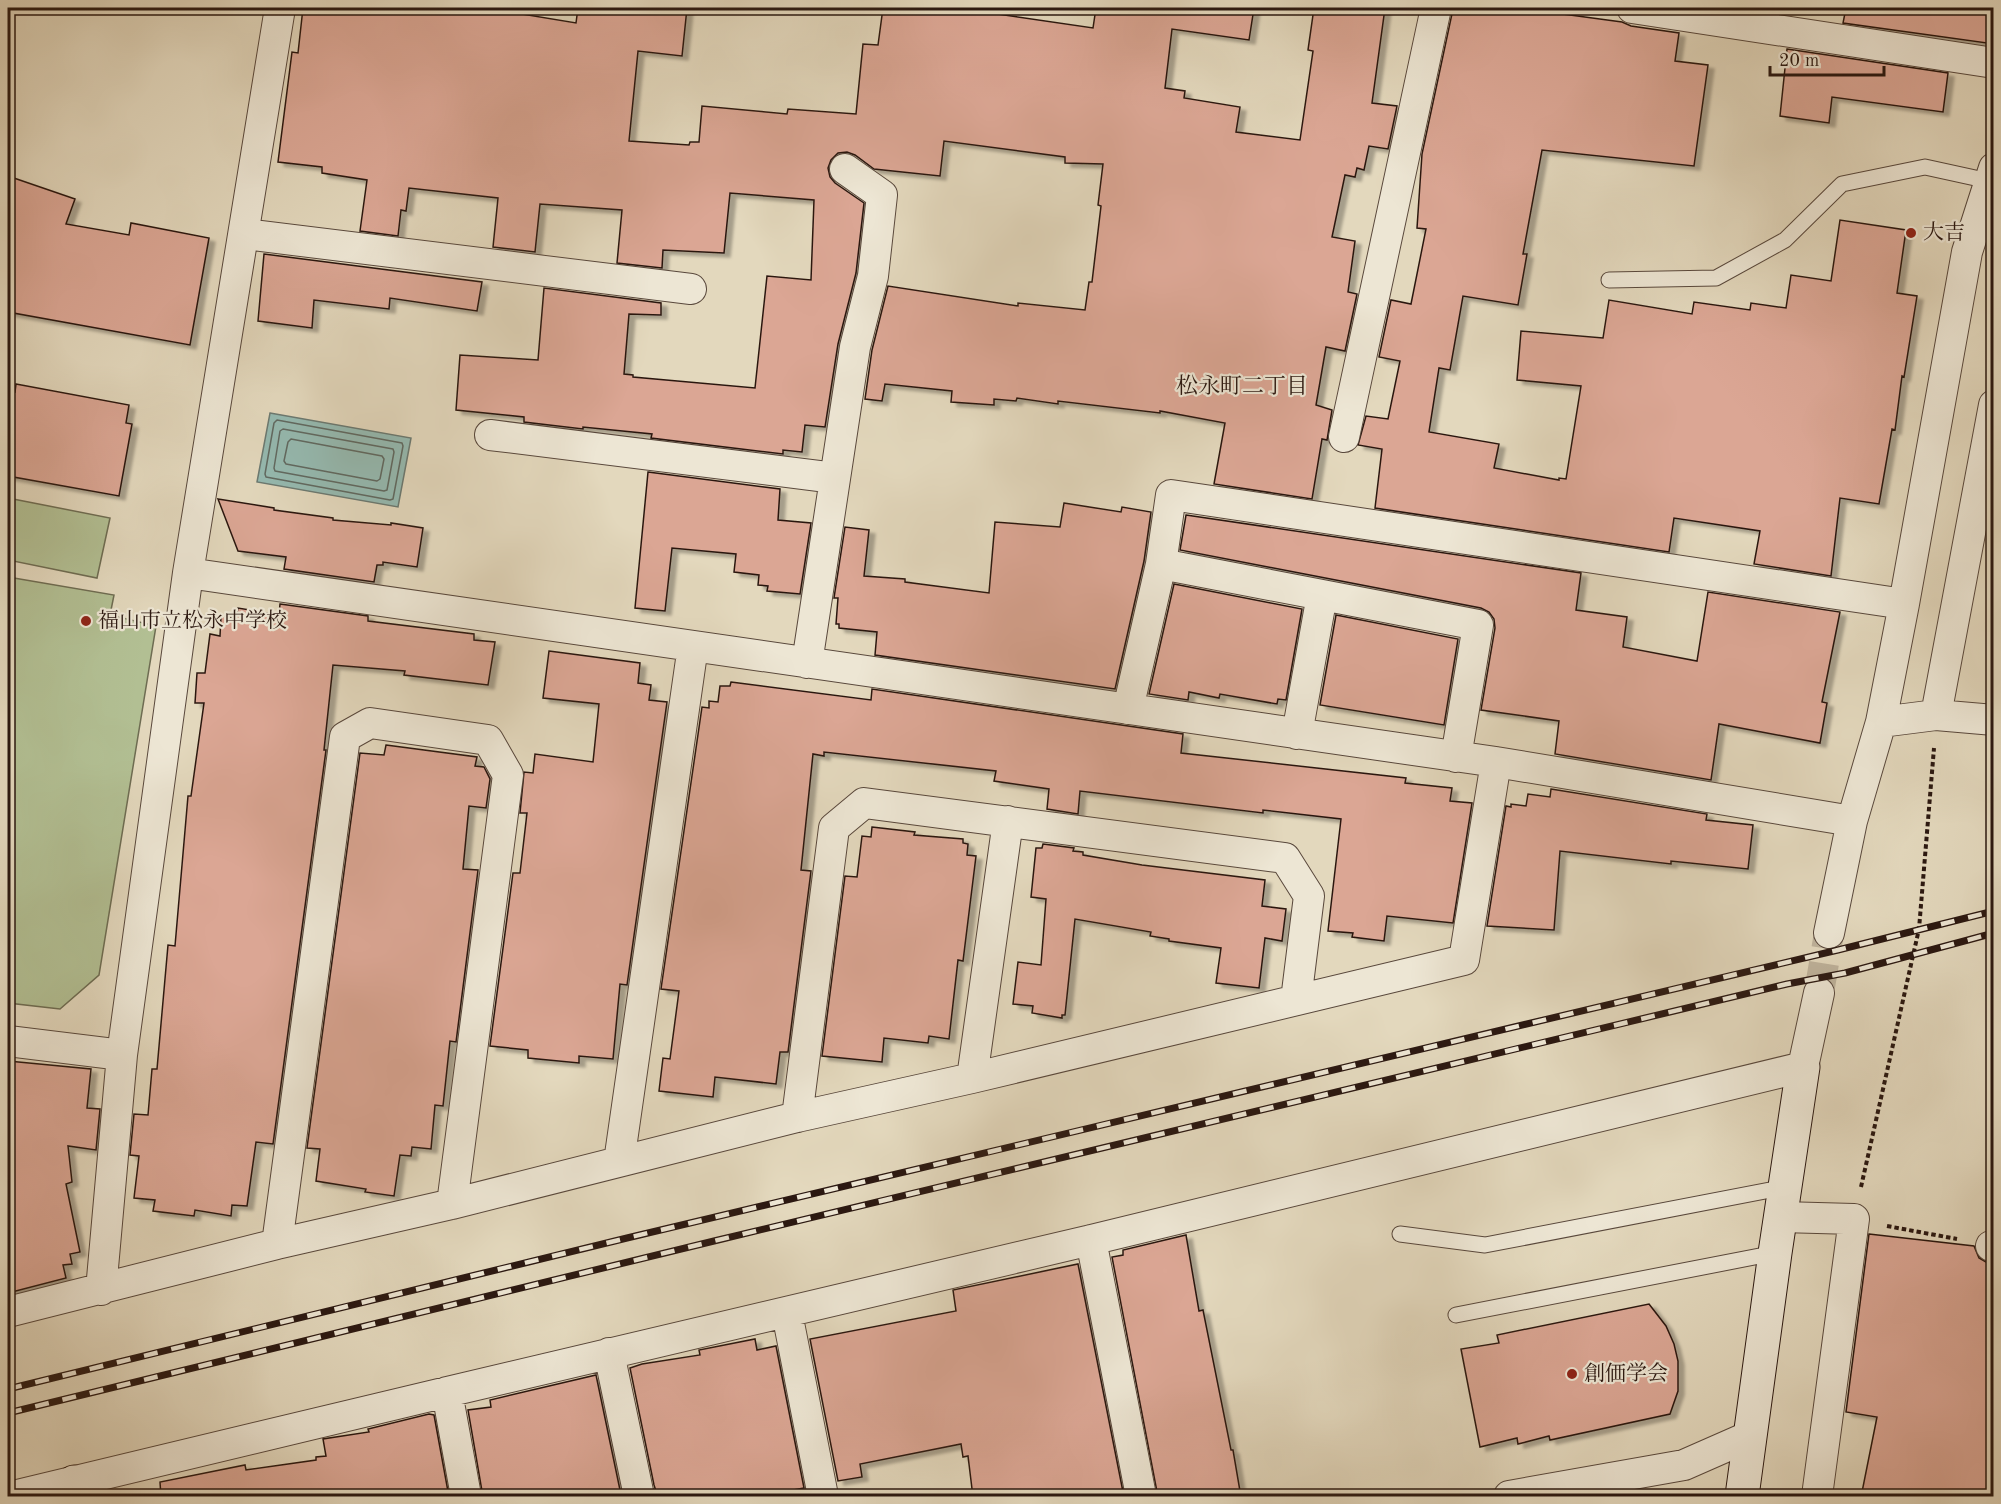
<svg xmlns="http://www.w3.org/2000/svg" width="2001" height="1504" viewBox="0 0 2001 1504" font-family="'Old Standard TT','Noto Serif JP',serif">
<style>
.green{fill:#b2bf93;stroke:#6e6c52;stroke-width:1.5}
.water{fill:#95bab1;stroke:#6b7971;stroke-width:1.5}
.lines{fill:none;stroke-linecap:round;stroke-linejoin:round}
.shore{stroke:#606961;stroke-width:1.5}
.building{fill:#dba694;stroke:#2b1811;stroke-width:1.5;filter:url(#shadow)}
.street-tunnel{stroke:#beb29b;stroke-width:30;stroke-dasharray:30 15;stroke-linecap:butt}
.lane-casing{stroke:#59483c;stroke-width:17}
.street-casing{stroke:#59483c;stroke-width:32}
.secondary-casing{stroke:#2b1811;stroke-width:35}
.path{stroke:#2b1811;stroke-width:4;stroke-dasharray:4.5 3;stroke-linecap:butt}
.lane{stroke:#ede6d4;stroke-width:15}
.street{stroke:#ede6d4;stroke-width:30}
.secondary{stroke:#ede6d4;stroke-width:33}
.rail-casing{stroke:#2b1811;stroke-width:7}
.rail{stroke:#ede6d4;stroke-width:4.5;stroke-dasharray:14;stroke-linecap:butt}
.poi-dot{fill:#8f2418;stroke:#ede6d4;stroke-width:2}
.labels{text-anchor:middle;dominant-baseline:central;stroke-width:4.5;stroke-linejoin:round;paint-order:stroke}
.poi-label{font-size:21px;fill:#2b1811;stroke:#ede6d4;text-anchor:start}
.neighbourhood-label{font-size:22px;fill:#2b1811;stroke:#ede6d4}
</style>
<defs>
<filter id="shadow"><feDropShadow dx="6" dy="4" stdDeviation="1.5" flood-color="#0004"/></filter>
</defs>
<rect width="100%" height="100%" fill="#e3d8bd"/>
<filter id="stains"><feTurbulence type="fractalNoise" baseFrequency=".00333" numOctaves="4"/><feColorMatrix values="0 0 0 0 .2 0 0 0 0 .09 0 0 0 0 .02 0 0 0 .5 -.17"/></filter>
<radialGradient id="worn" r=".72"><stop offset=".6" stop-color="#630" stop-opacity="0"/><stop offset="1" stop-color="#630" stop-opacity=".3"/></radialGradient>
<path class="green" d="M8,498L110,518L97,578L8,560Z
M8,577L114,595L110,615L156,626L99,975L60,1009L8,1003Z"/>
<path class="water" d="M270,413L411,438L398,507L257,482Z"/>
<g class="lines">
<path class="shore" d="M277,420L402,443L403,446L393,499L390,500L266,477L265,474L274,423Z
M283,429L393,449L394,452L387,490L384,491L275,471L274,468L280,431Z
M291,439L382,456L384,459L380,479L377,481L286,464L284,461L288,442Z"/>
</g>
<path class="building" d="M303,8H485L576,23L578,8H687L682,56L638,51L629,141L689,145L690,142H699L702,106L787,114L788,109L856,114L863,44L878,45L883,8H957L1093,28L1096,8H1254L1249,40L1172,29L1165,88L1185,91L1184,98L1240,107L1236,132L1300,140L1313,51L1308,50L1314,8H1385L1372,103L1397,106L1388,149L1369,146L1364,170L1357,168L1355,177L1345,175L1332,237L1355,241L1348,292L1357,294L1345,351L1326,347L1316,405L1332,410L1327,440L1322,439L1312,499L1214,484L1225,423L1160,411V413L1058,401V404L1017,398L1016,401L994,399V405L951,402L952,391L885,384L882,401L865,399L872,350L888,286L1018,306V303L1085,310L1089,282H1092L1101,206L1098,205L1103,164L1065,163V157L944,141L940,176L874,169L855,155L847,152L838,153L831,160L828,168L830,177L835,183L864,203L856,273L838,344L825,427L805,425L802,452L783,450V454L651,438L652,434L583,427V429L524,422V417L456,410L460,355L538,360L544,288L661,303V315L629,314L624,374L633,375V377L755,388L767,276L811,280L814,200L730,193L724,253L663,250L662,268L617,263L622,210L540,204L535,252L493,247L498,198L409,188L406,211L401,210L398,236L360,231L367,180L322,173V167L278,162L292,52L298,53Z
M1481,8H1518L1622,22L1631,26L1679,33L1675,61L1708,65L1694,166L1542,150L1523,254H1527L1518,305L1463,296L1450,370L1439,368L1429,432L1499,444L1494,468L1559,480V478L1566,479L1581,386L1517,380L1521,331L1603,338L1609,300L1692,314L1694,302L1750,310L1751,303L1786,308L1791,275L1831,281L1840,220L1906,230L1897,293L1917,296L1904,377L1902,376L1895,430L1892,429L1879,504L1840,498L1831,576L1754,564L1760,531L1674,518L1669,552L1375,508L1382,449L1358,445L1366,416L1388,419L1400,361L1379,357L1391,300L1411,304L1426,229L1417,228L1422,154L1453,9L1480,13Z
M1846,8H1994V44L1843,23Z
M1787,49L1948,73L1943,112L1832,97L1829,123L1780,116Z
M8,176L75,199L66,224L129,235L131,223L209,238L190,345L8,312Z
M264,254L482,282L477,311L390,298L389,309L314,300L312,328L258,321Z
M16,384L129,405L126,423L132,424L119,496L8,476V390L15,392Z
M648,472L780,489L778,520L811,523L800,594L767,591L768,586L758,585L759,575L734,572L736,554L672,548L665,611L635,608Z
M218,499L274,508V510L333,518V520L391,525V523L423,528L417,567L383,562V565H377L374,582L284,569L286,557L238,551Z
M1064,503L1121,512L1122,507L1151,512L1144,561L1115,689L875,655L877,632L839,628V624H836L838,598H834L845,527L869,530L864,576L905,579V582L989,593L995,522L1060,527Z
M1186,515L1581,573L1576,610L1627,617L1623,647L1697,661L1708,592L1840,612L1822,702L1827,703L1820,743L1719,724L1711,780L1555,754L1559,721L1481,710L1495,628L1494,619L1489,612L1481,608L1180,550Z
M1174,584L1302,609L1286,700L1278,699L1277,704L1220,694L1219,698L1189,692L1188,700L1149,694Z
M280,604L368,616V621L474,634V640L495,642L488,685L404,675L405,671L333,665L324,750H326L273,1144L256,1142L247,1206L232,1205L231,1216L195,1210L194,1216L153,1211L155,1200L134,1198L139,1156L130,1155L134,1114L148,1115L152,1069H157L168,945L175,946L188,796H191L204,703H195L197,673H205L210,634L220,636L221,616L236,618L238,608L279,615Z
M1336,615L1458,639L1444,725L1320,705Z
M549,651L640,663L638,683L651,685L649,700L667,702L627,985L620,984L613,1059L579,1056V1063L528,1058V1050L490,1046L513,873H520L527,813H520L524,772L533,773L535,754L593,762L599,704L543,698Z
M731,682L871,700L872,689L1183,734L1181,753L1406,778L1405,783L1452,788L1450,801L1472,803L1453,923L1387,916L1384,941L1352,937L1353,933L1328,931L1341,819L1263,810V813L1080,791L1078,814L1047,809L1049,789L994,781L996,771L824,752V756L813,754L801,870L811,871L788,1052H780L776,1084L715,1077L713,1097L659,1091L663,1058L670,1059L679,991L661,989L702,707L709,708V701L718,702L720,686H730Z
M386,745L477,757L475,766L484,767L490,779L486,808L469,806L463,869L478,870L456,1042L450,1041L443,1106L435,1105L431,1149L412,1147L411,1156L400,1155L394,1196L365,1192L366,1189L316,1181L320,1149L307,1148L360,753L384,755Z
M1551,789L1707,814L1706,820L1753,825L1748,869L1671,861V864L1560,851L1554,930L1487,926L1506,806L1511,807V804L1526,806L1528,794L1550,797Z
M872,827L915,832L914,835L963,839V843L968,844L967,855L976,856L963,961L958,960L949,1039L929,1036L928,1043L884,1038L882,1062L822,1056L845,876L857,877L862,836L871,837Z
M1043,844L1074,848L1073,851L1083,852V855L1142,865L1265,880L1262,906L1286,909L1282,941L1265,938L1259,988L1216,983L1221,948L1169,941V939L1150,936L1151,932L1075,919L1065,1015H1062V1018L1032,1013L1033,1006L1013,1004L1018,962L1041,965L1046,899L1031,897L1036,848H1042Z
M8,1061L91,1069L87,1108L100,1109L96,1150L68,1146L72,1182L66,1184L80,1252L70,1254L72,1264L63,1265L66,1278L8,1293Z
M1869,1234L1974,1246L1979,1258L1986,1262L1994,1264V1497H1861L1877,1417L1846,1412Z
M1186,1235L1199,1311L1203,1310L1231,1450H1233L1241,1497H1158L1112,1257L1123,1255V1250Z
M1078,1264L1124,1497H973L968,1456L963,1457L961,1444L860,1464L862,1477L838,1481L810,1339L956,1311L953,1290Z
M1649,1304L1666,1326L1674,1344L1678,1361V1391L1670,1414L1550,1440L1549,1436L1518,1444L1517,1438L1480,1447L1461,1349L1499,1343L1497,1335Z
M755,1339L757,1350L776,1346L804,1488L787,1491L788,1497H658L654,1485L630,1368L642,1364L700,1355L699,1350Z
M596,1375L620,1490L581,1497H483L468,1410L491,1407L490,1400Z
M429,1414L434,1415L449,1497H161L160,1482L245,1465L246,1470L316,1460V1457L326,1456L323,1439L369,1432L368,1429Z"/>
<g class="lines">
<path class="street-tunnel" d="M1819,993L1829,933"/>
<g class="lane-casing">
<path id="lane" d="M1609,280L1716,278L1785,240L1842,184L1925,167L1989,181
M1400,1234L1485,1245L1786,1187
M1456,1315L1775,1253"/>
</g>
<g class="street-casing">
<path id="street" d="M1632,8L1994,63
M244,234L691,289
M490,435L835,478
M1344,437L1436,8
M1161,564L1171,495L1904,604
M188,573L1496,762L1852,821
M807,663L855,347L873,276L882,195L845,169
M1128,709L1161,564L1478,625L1456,757
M1936,715L1994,405
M1881,722L1936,715L1994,720
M1297,734L1322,595
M1829,933L1852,821L1881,722L1904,604L1967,252L1994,168
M8,1041L122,1055
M972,1078L1008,821
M797,1117L834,828L864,803L1285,858L1309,896L1296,1000
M619,1162L693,646
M1781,1217L1854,1219L1817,1496
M1091,1240L1141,1496
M277,1244L345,737L370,723L488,740L508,775L452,1204
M1991,1246L1994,1247
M101,1290L122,1055L188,573L280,8
M8,1312L277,1244L452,1204L797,1117L972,1078L1464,960L1496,762
M787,1313L823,1496
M609,1353L639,1496
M447,1392L466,1496
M13,1496L447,1392L1091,1240L1803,1067L1819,993
M1509,1496L1684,1465L1750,1436"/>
</g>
<g class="secondary-casing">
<path id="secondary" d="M74,1482L77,1496
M1742,1496L1775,1253L1803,1067"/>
</g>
<path class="path" d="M1861,1187L1919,929L1934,748
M1887,1226L1957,1239"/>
<use href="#lane" class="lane"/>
<use href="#street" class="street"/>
<use href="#secondary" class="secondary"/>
<g class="rail-casing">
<path id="rail" d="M8,1389L627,1238L1838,950L1994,911
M8,1413L714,1241L1787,984L1845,973L1994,933"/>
</g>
<use href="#rail" class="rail"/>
</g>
<g class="poi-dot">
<circle cx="1911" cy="233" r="6"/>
<circle cx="86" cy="621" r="6"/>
<circle cx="1572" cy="1374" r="6"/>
</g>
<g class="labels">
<g class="poi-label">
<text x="1923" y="233">大吉</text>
<text x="98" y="621">福山市立松永中学校</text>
<text x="1584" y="1374">創価学会</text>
</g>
<g class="neighbourhood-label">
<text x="1242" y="387">松永町二丁目</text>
</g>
</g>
<rect width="2001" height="1504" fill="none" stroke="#e3d8bd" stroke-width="30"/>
<rect x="9" y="9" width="1983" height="1486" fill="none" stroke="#2b1811" stroke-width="3"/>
<rect x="15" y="15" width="1971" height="1474" fill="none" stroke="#2b1811" stroke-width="1.5"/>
<path d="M1770 66v9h114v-9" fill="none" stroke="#2b1811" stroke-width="3"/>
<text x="1779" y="66" font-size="18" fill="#2b1811" stroke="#ede6d4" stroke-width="4.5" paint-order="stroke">20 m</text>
<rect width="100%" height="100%" filter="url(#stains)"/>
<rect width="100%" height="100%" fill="url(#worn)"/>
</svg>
